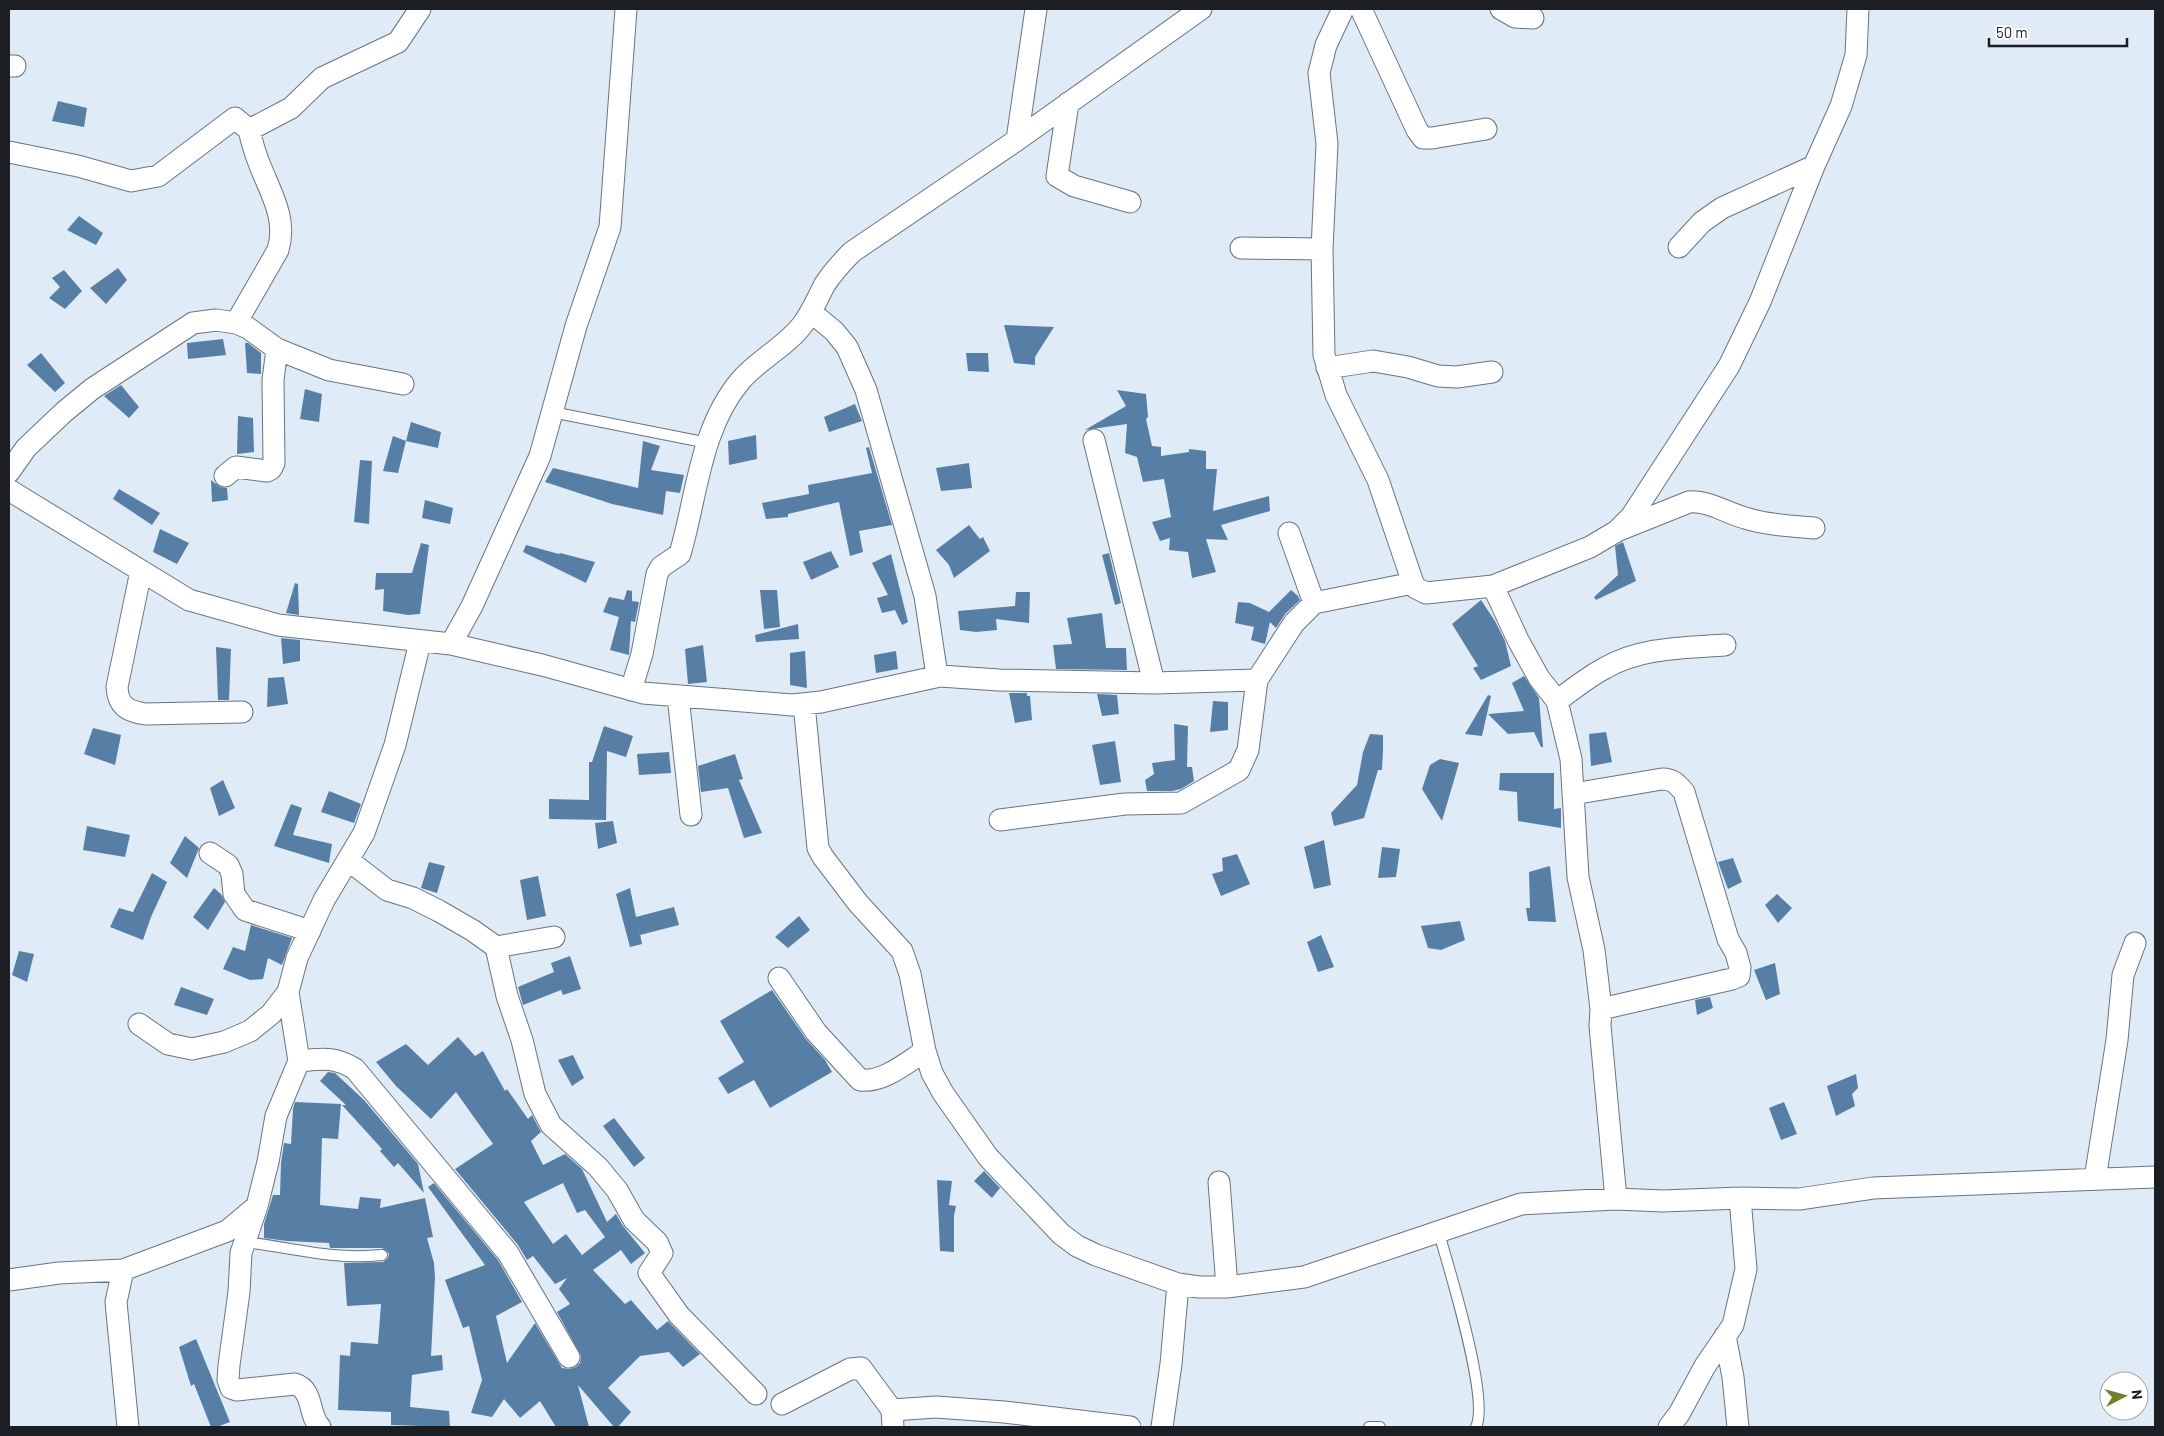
<svg xmlns="http://www.w3.org/2000/svg" width="2164" height="1436" viewBox="0 0 2164 1436" font-family="Barlow,sans-serif">
<style>
.building{fill:#577fa6;fill-rule:evenodd}
.lines{fill:none;stroke-linecap:round;stroke-linejoin:round}
.lane-casing{stroke:#68747f;stroke-width:12}
.street-casing{stroke:#68747f;stroke-width:23}
.lane{stroke:#fff;stroke-width:10}
.street{stroke:#fff;stroke-width:21}
</style>
<rect width="100%" height="100%" fill="#dfecf8"/>
<path class="building" d="M58,101L87,108L84,127L52,121Z
M79,216L103,233L96,245L67,230Z
M118,268L127,280L106,304L90,288Z
M64,270L82,291L65,309L49,298L60,287L52,278Z
M1004,325L1054,327L1035,357V365L1014,363Z
M223,339L226,355L188,359L187,343Z
M245,343H248L261,353V374L247,373Z
M41,353L65,383L55,392L27,365Z
M966,353H988L989,372L968,371Z
M121,385L139,407L129,418L104,396Z
M305,389L322,394L319,422L300,419Z
M1117,390L1146,394L1148,417L1146,419L1152,446L1161,447V456L1189,452V449L1206,451V469H1217L1213,511L1269,496L1270,511L1221,525L1228,540L1206,539L1216,572L1192,578L1188,552L1169,550L1170,538L1160,541L1152,522L1171,517L1164,479L1143,482L1137,457L1125,453L1127,424L1085,430L1126,406Z
M855,404L862,421L829,432L824,417Z
M238,416L253,418L254,452L237,454Z
M411,422L441,432L438,448L406,441Z
M756,435L757,459L729,465L728,441Z
M393,436L406,441L398,473L383,471Z
M643,441L660,446L651,470L684,475L680,493L666,491L663,515L612,504L545,482L553,468L638,488Z
M869,447L892,525L859,531L863,552L850,556L839,502L788,514V517L766,519L762,503L809,494L808,485L872,473L866,448Z
M360,460L372,461L369,524L354,522Z
M969,463L972,488L941,491L936,468Z
M211,480L220,487L227,488L228,500L212,502Z
M119,489L160,513L152,525L113,499Z
M425,500L453,508L450,524L422,518Z
M969,525L980,539L983,537L990,551L954,578L949,565L936,550Z
M160,529L189,543L177,564L153,552Z
M1623,542L1636,581L1596,600L1594,597L1618,575L1615,546Z
M421,543L429,545L420,614L408,615L383,611L384,589L375,590L376,573H412Z
M526,545L559,554L560,553L595,562L586,583L523,552Z
M831,551L839,567L811,580L803,562Z
M1109,553L1121,603L1115,605L1102,555Z
M891,554L908,622L902,625L895,610L882,613L877,598L888,595L872,563Z
M295,583L298,584L299,615L286,613Z
M627,590L632,591V601L639,602L635,622L631,621L629,655L610,650L619,617L603,612L609,597L624,600Z
M760,590H777L780,627L764,629Z
M1291,590L1298,596L1300,600L1285,614L1276,628L1270,622L1265,644L1251,640L1254,627L1235,623L1238,602L1250,603L1269,612Z
M1016,592H1030L1029,623L996,619L997,630L976,632L960,630L958,611L1015,606Z
M1481,600L1495,621L1505,641L1511,666L1481,680L1473,668L1478,666L1452,624Z
M1102,613L1106,648H1126L1127,670L1056,669L1053,645L1072,644L1067,618Z
M798,624L799,639L756,642L755,635Z
M281,638L300,640V661L283,664Z
M703,645L707,682L688,684L685,649Z
M216,647L231,649L229,700H218Z
M805,651L807,688L790,685V653Z
M896,651L898,669L876,673L874,655Z
M1524,676L1539,698L1543,747H1541L1534,732L1508,734L1488,714L1524,711L1512,683Z
M284,677L288,704L267,707L268,678Z
M1009,693H1027V696H1030L1032,720L1015,723Z
M1097,694L1117,695L1119,714L1102,716Z
M1488,695L1491,696L1482,736L1465,734Z
M1213,701L1228,702V730L1210,732Z
M1174,724L1188,726L1187,767H1192L1194,781L1181,789L1172,791H1147L1145,780L1154,774L1152,763L1175,760Z
M604,726L633,736L626,757L607,751L606,820L549,819V799L589,800V762H592Z
M93,728L121,735L115,765L84,754Z
M1606,732L1612,762L1591,766L1589,734Z
M1370,734L1383,735V750L1382,770H1378L1364,818L1334,826L1331,813L1357,785L1363,752Z
M1115,741L1121,782L1100,785L1092,745Z
M669,752L671,773L639,775L637,754Z
M735,754L743,779L739,780L762,833L744,838L728,788L701,792L698,766Z
M1440,759L1459,763L1442,821L1422,789L1430,765Z
M1500,773H1554V809L1561,808V828L1518,821L1517,792L1499,790Z
M223,780L235,808L219,816L210,788Z
M329,791L361,804L354,823L321,812Z
M291,804L302,808L293,835L332,844L329,863L274,846Z
M613,821L617,843L598,849L595,823Z
M87,826L130,835L125,857L83,850Z
M185,836L199,848L187,878L170,863Z
M1324,840L1331,885L1314,889L1304,847Z
M1382,847L1400,849L1396,877L1378,878Z
M1237,854L1250,884L1221,896L1212,874L1223,871L1222,858Z
M1733,858L1742,882L1728,889L1718,862Z
M429,862L445,866L437,893L421,888Z
M1550,866L1556,922L1528,921L1526,908H1530L1529,872Z
M152,873L167,882L151,917L143,940L110,927L119,908L133,912Z
M538,876L546,916L527,920L520,880Z
M214,888L221,894L225,902L208,930L193,917Z
M630,888L636,917L674,907L679,925L640,935L639,929L642,944L630,947L616,894Z
M1777,894L1792,908L1778,923L1765,905Z
M799,916L810,930L788,948L775,937Z
M1460,921L1465,940L1441,950L1428,948L1421,926Z
M251,925L292,938L282,965L268,958L263,979L250,980L223,969L233,947L245,951Z
M1321,935L1334,967L1318,972L1307,942Z
M19,951L34,954L27,982L12,975Z
M570,956L581,989L563,995L561,990L523,1005L518,987L554,972L551,963Z
M1775,963L1780,994L1766,1000L1754,970Z
M181,987L214,999L207,1015L174,1005Z
M772,990L806,1039L825,1060L832,1072L770,1108L754,1080L728,1094L718,1078L744,1062L720,1021Z
M1710,997L1713,1008L1697,1015L1695,1000Z
M458,1037L475,1056L483,1051L505,1091L507,1089L528,1119L532,1115L541,1132L531,1141L543,1165L565,1154L582,1169L607,1222L616,1214L623,1226L645,1253L631,1264L621,1250L593,1270L625,1304L631,1300L657,1330L668,1321L700,1354L683,1367L669,1352L640,1356L608,1388L631,1412L618,1427H614L578,1385L589,1427H556L540,1401L520,1418L504,1399L492,1417L471,1413L482,1380L469,1326L463,1328L445,1280L485,1265L428,1187L434,1183L498,1260L522,1302L496,1316L507,1363L535,1323L562,1368L570,1369L576,1367L580,1363L581,1356L557,1312L570,1304L559,1289L567,1278L555,1284L533,1256L527,1260L518,1245L455,1169L493,1144L456,1092L431,1119L396,1086L376,1062L406,1044L428,1065ZM563,1183L577,1213L585,1210L605,1237L582,1255L566,1234L553,1244L524,1202Z
M573,1055L584,1078L572,1086L558,1060Z
M328,1072L335,1073L364,1100L418,1164L424,1193L398,1163L394,1167L380,1151L382,1149L342,1105H346L320,1081Z
M1856,1074L1858,1088L1852,1094L1855,1106L1836,1116L1827,1086Z
M295,1102L341,1104L338,1139L322,1138L320,1205L358,1209L360,1197L381,1199L380,1208L425,1198L433,1237L427,1238L434,1263L435,1277L431,1356L442,1355L443,1370L412,1375L410,1407L449,1411L450,1427L391,1425V1412L338,1410L340,1355L350,1356L351,1342L378,1344L381,1304L347,1306L344,1263L383,1262L388,1258L389,1254L387,1251L382,1248H330L329,1243L287,1241L264,1238V1224L273,1195H280L281,1163L284,1143L291,1144L293,1109Z
M1784,1102L1797,1134L1781,1140L1769,1108Z
M614,1118L645,1158L634,1167L603,1126Z
M984,1171L1000,1188L992,1198L974,1181Z
M937,1180L952,1181L949,1205L956,1206L954,1216V1252L940,1251Z
M196,1339L230,1422L217,1427H211L194,1384L191,1386L179,1347Z"/>
<g class="lines">
<g class="lane-casing">
<path id="lane" d="M552,412L708,443
M1438,1230C1448,1265 1490,1399 1476,1427
M245,1242C295,1248 330,1260 382,1255
M1369,1427H1380"/>
</g>
<g class="street-casing">
<path id="street" d="M1343,9L1326,45L1319,73L1327,144L1322,249L1324,355L1336,395L1378,480L1413,583L1416,588L1426,593L1493,586L1590,547L1617,531L1631,517L1729,366L1760,302L1814,166L1841,106L1856,55L1858,9
M1361,9L1417,130L1423,138H1432L1486,129
M1501,9L1515,17L1533,18
M9,66H15
M1068,103L1057,176L1074,186L1130,202
M1017,140L1036,9
M9,152L78,166L131,181L158,176L235,118L249,130L291,108L322,78L398,42L420,9
M1679,247L1702,222L1722,208L1814,166
M1241,248L1322,249
M811,312L834,331L847,347L866,390L925,596L936,669L940,676L999,680L1154,683L1257,680
M236,323L278,250C287,220 272,195 261,168C256,156 252,143 249,130
M1327,368L1373,361L1408,367L1438,376L1457,377L1492,372
M1094,440L1154,683
M9,472L26,448L64,412L92,389L193,323L216,320L236,323L248,328L277,349L329,370L403,384
M225,476L236,467L267,471L271,469L274,463L273,380L277,349
M9,490L189,600L278,625L451,644L472,606L540,456L576,326L610,227L626,9
M1619,530L1689,502C1708,500 1726,513 1745,518C1767,525 1791,526 1814,528
M1289,533L1314,603
M141,571L117,687C118,706 127,711 145,714L242,712
M1493,586L1518,640L1539,678L1557,701L1571,759L1578,877L1594,950L1601,1009L1600,1026L1616,1199
M451,644L542,665L643,693L792,705L821,702L940,676
M631,690L642,654L657,574L661,567L680,554C697,496 700,428 741,380C759,359 787,346 803,324C812,312 818,297 825,284C833,272 842,262 852,252L1017,140L1201,9
M678,696L691,815
M1557,701C1573,689 1588,677 1605,668C1642,647 1684,648 1725,645
M804,704L818,848L823,857L858,903L902,951L910,974L925,1051L932,1073L943,1093L988,1157L1061,1234L1077,1246L1096,1255L1178,1284L1199,1287H1227L1304,1277L1521,1204L1616,1199L1663,1201L1740,1198L1799,1199L1873,1188L2155,1177
M1573,794L1662,779C1673,779 1677,784 1684,792L1728,939L1736,953L1740,968L1739,976L1732,979L1601,1009
M1000,820L1125,804L1181,803L1239,770L1248,750L1257,680L1294,623L1314,603L1413,583
M210,853L228,865L232,874L234,894L245,910L310,931
M348,860L387,890L413,898L439,911L472,930L496,947L507,996L522,1040L535,1094L551,1125L598,1167L617,1190L634,1220L657,1242L662,1253L649,1273L679,1315L756,1394
M496,947L554,937
M779,978L816,1032L860,1080C883,1083 906,1063 925,1051
M139,1024L168,1044L192,1049L224,1042L250,1031L271,1014L288,992L297,958L324,900L364,833L395,745L420,642
M299,1061C323,1059 333,1056 355,1069L508,1253L569,1357
M2095,1179L2117,1040L2123,975L2135,943
M1219,1182L1227,1287
M257,1206L241,1253L239,1292L229,1365L228,1380L231,1388L237,1390L295,1384C314,1390 308,1415 320,1427
M9,1280L59,1273L123,1270
M1725,1336L1733,1377L1738,1427
M782,1404L850,1369L861,1368L892,1410L893,1427
M892,1410L936,1407L1004,1412L1130,1427
M128,1427L116,1302L123,1270L227,1231L257,1206L268,1162L276,1116L299,1061L288,992
M1162,1427L1171,1364L1178,1284
M1669,1427L1679,1414L1705,1366L1733,1325L1746,1269L1740,1198"/>
</g>
<use href="#lane" class="lane"/>
<use href="#street" class="street"/>
</g>
<rect width="2164" height="1436" fill="none" stroke="#1b1f24" stroke-width="20"/>
<g transform="translate(2124 1396) rotate(84)"><circle r="24" fill="#ffffff" stroke="#a4a5a7"/>
<path d="M0-4L9 19L0 12L-9 19Z" fill="#757e2a"/>
<text y="-8" font-size="14" font-weight="bold" text-anchor="middle" fill="#1b1f24">N</text>
</g>
<path d="M1989 38v8h138v-8" fill="none" stroke="#1b1f24" stroke-width="2.5"/>
<text x="1996" y="38" font-size="15" fill="#1b1f24" stroke="#ffffff" stroke-width="4" paint-order="stroke">50 m</text>
</svg>
